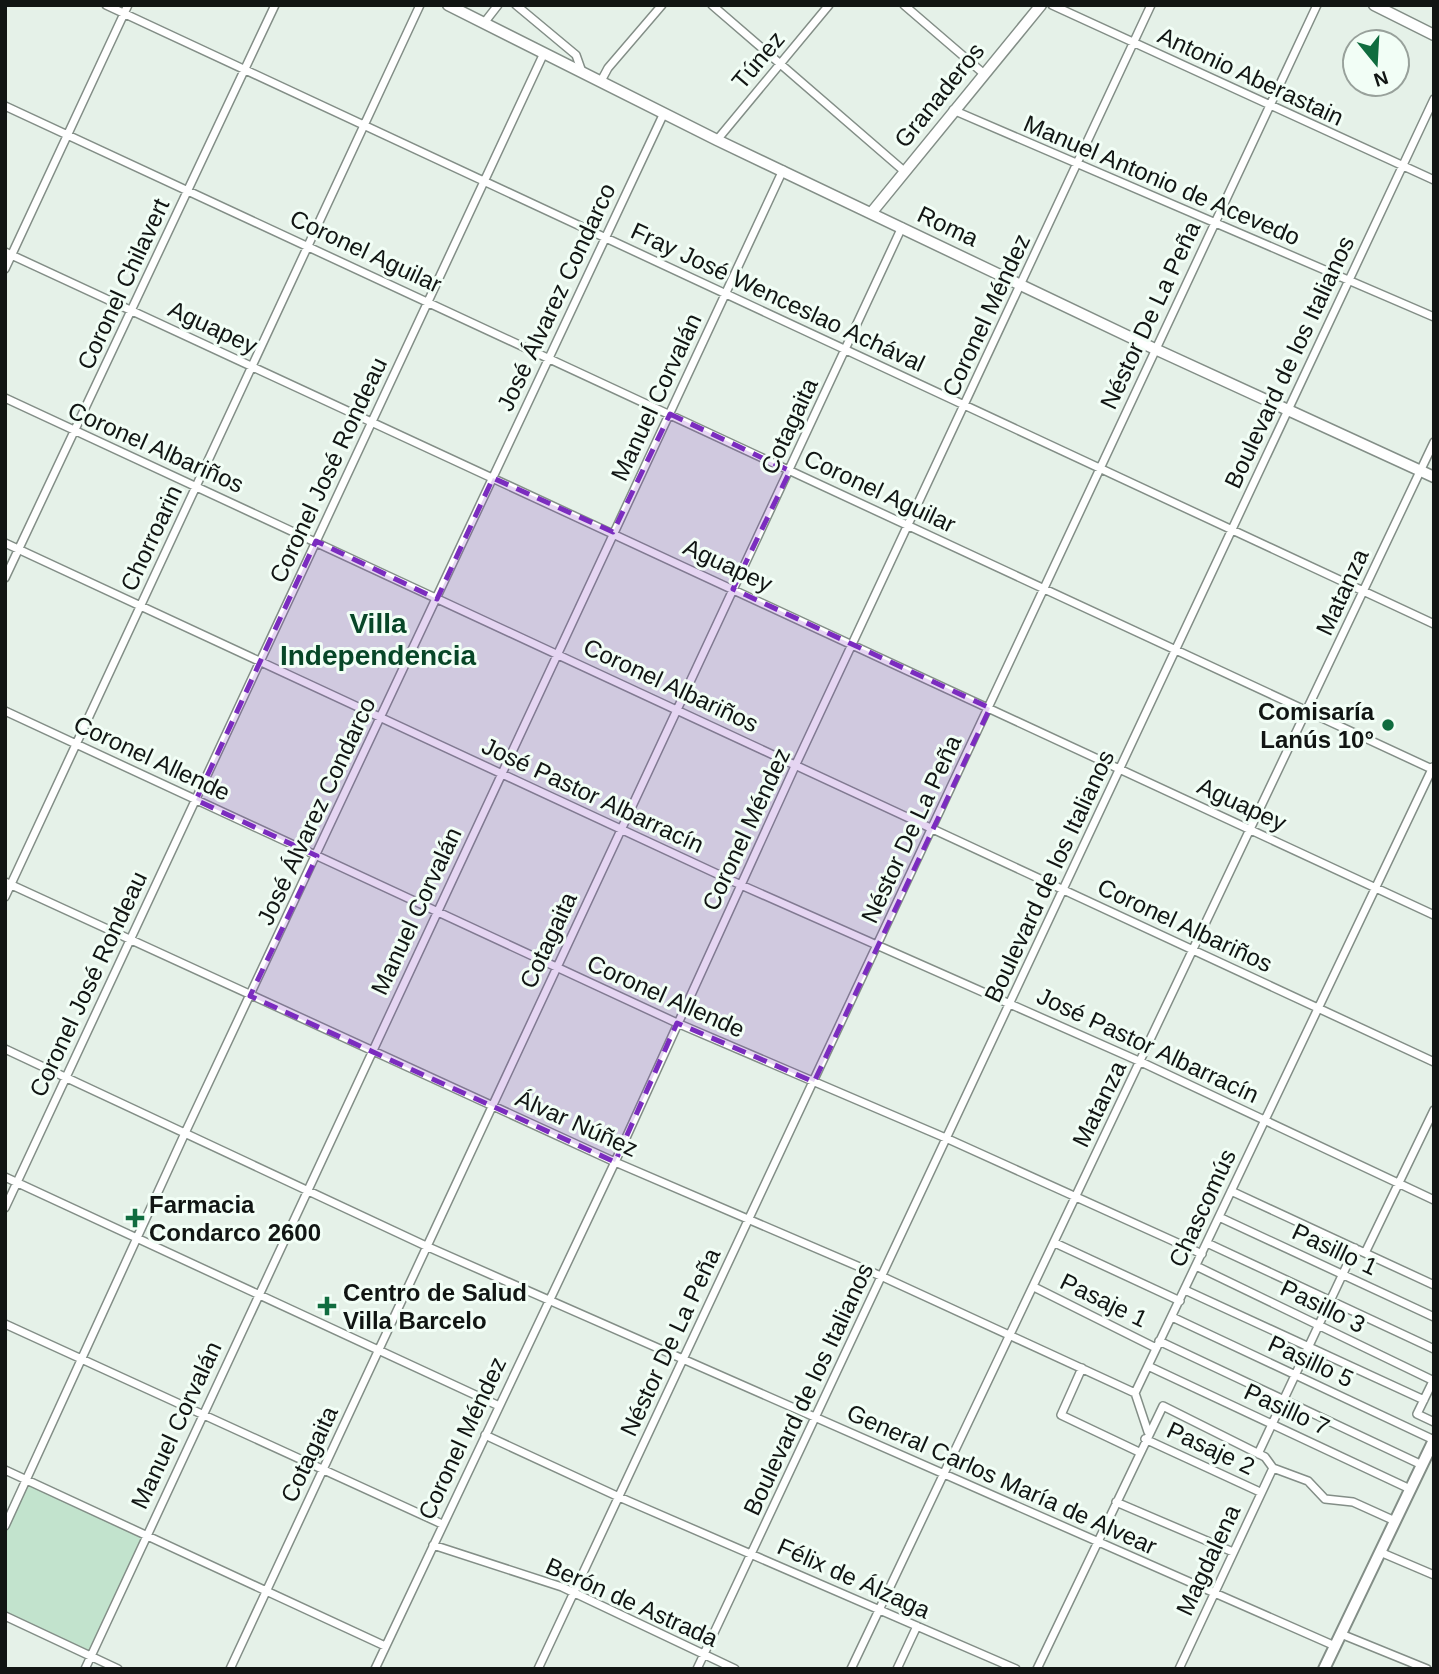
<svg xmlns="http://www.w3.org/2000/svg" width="1439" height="1674" viewBox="0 0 1439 1674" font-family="Helvetica,sans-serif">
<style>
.green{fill:#c2e3cd}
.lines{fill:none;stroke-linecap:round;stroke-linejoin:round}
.minor-casing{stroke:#838e87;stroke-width:10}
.tertiary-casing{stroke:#838e87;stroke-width:13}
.secondary-casing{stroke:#838e87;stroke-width:14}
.minor{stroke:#fff;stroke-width:7}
.tertiary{stroke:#fff;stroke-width:10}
.secondary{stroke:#fff;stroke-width:10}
.marked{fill:#7b2cbf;fill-opacity:0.2;stroke:#7b2cbf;stroke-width:5;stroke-dasharray:14 9;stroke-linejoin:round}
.poi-dot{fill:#106c3f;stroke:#f2fef6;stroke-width:2.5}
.labels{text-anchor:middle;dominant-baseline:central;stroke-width:6;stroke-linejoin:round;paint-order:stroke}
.street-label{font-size:24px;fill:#111513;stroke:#f2fef6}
.poi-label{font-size:24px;font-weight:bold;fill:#111513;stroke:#f2fef6;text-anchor:start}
.quarter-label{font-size:28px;font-weight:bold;fill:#074627;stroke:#f2fef6}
</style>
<rect width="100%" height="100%" fill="#e5f1e8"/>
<path class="green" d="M27,1480L146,1535L90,1656L5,1616V1526Z"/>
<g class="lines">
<g class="minor-casing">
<path id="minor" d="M106,5L1434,624
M516,5L576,55L582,72
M712,5L904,171
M904,5L983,73
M1052,5L1434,180
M484,23L498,5
M601,81L608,68L662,5
M5,106L1434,770
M953,110L1434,317
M717,140L829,5
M5,252L1434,915
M5,269L128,5
M5,398L1434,1062
M5,543L741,885L1141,1062L1434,1200
M5,578L275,5
M5,711L677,1023L948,1139L1202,1254
M5,882L615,1162L883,1277L1135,1393
M5,897L420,5
M5,1049L426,1246L1335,1646
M5,1177L497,1405
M1231,1191L1434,1285
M5,1208L544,53
M1219,1217L1434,1317
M1055,1243L1180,1301
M1207,1243L1434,1349
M1365,1253L1434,1110
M1196,1266L1434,1381
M1034,1287L1156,1348
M1185,1290L1424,1400
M1172,1317L1434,1440
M5,1324L442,1524
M1159,1341L1422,1465
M1148,1366L1410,1489
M1082,1368L1061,1415L1139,1452
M1433,1381L1417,1414L1434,1422
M1148,1432L1135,1393L1433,767
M485,1435L619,1497L1016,1669
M1145,1439L1260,1492
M1258,1454L1355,1248
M5,1470L385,1646
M1116,1502L1233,1552
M5,1526L185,1133L664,113
M433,1545L562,1587L735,1669
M1380,1552L1434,1575
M5,1616L118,1669
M1341,1634L1427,1669
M85,1669L783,170
M230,1669L902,227
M375,1669L615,1162L796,764L1151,5
M538,1669L1317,5
M697,1669L1434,99
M851,1669L1434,442
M897,1669L917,1626
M1037,1669L1163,1406L1265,1457L1273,1468L1308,1481L1325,1499L1353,1502L1395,1521
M1179,1669L1273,1468"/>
</g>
<g class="tertiary-casing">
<path id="tertiary" d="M448,5L717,140L1155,349L1434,477
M1374,5L1434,35
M872,212L1041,5"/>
</g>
<g class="secondary-casing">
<path id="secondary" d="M1324,1669L1434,1440"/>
</g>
<use href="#minor" class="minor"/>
<use href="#tertiary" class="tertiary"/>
<use href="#secondary" class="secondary"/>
</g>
<path class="marked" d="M670,414L790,471L733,589L990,708L814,1082L677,1023L615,1162L250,996L317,856L196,800L316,541L437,599L493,478L613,532Z"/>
<g class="poi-dot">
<circle cx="1388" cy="725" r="7"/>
<path d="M131.5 1207.5h7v7h7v7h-7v7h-7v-7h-7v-7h7z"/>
<path d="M323.5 1295.5h7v7h7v7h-7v7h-7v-7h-7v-7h7z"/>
</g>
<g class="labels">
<g class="street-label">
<text transform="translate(758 60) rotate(-50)">Túnez</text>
<text transform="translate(1251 76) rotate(25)">Antonio Aberastain</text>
<text transform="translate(939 95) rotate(-51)">Granaderos</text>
<text transform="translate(1162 180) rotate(23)">Manuel Antonio de Acevedo</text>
<text transform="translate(948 226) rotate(25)">Roma</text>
<text transform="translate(366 251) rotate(25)">Coronel Aguilar</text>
<text transform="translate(123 284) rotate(-65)">Coronel Chilavert</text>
<text transform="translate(556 297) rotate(-65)">José Álvarez Condarco</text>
<text transform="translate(778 297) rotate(25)">Fray José Wenceslao Achával</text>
<text transform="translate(986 315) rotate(-65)">Coronel Méndez</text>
<text transform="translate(1150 315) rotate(-65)">Néstor De La Peña</text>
<text transform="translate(213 327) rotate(25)">Aguapey</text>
<text transform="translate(1289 362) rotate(-65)">Boulevard de los Italianos</text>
<text transform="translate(656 397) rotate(-65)">Manuel Corvalán</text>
<text transform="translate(789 426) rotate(-65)">Cotagaita</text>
<text transform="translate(156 447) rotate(24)">Coronel Albariños</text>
<text transform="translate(328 470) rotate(-65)">Coronel José Rondeau</text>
<text transform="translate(880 491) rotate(25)">Coronel Aguilar</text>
<text transform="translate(151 538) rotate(-65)">Chorroarin</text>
<text transform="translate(728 565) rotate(25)">Aguapey</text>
<text transform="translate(1342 592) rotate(-65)">Matanza</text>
<text transform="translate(671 685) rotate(25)">Coronel Albariños</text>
<text transform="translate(152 758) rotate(25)">Coronel Allende</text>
<text transform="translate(593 795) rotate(25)">José Pastor Albarracín</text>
<text transform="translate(1242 804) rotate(25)">Aguapey</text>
<text transform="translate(316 811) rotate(-65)">José Álvarez Condarco</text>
<text transform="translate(746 829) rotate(-65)">Coronel Méndez</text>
<text transform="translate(911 829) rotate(-65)">Néstor De La Peña</text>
<text transform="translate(1049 876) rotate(-65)">Boulevard de los Italianos</text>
<text transform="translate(416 911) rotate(-65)">Manuel Corvalán</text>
<text transform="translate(1185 925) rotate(25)">Coronel Albariños</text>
<text transform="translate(548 940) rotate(-65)">Cotagaita</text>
<text transform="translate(88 984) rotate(-65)">Coronel José Rondeau</text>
<text transform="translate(666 996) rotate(24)">Coronel Allende</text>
<text transform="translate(1148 1045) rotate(25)">José Pastor Albarracín</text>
<text transform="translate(1099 1104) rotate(-64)">Matanza</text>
<text transform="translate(577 1123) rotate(24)">Álvar Núñez</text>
<text transform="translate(1202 1208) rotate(-65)">Chascomús</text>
<text transform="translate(1335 1249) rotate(25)">Pasillo 1</text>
<text transform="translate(1104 1300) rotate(26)">Pasaje 1</text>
<text transform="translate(1323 1306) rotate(26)">Pasillo 3</text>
<text transform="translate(670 1342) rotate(-65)">Néstor De La Peña</text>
<text transform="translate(1311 1361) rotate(25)">Pasillo 5</text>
<text transform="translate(808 1389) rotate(-65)">Boulevard de los Italianos</text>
<text transform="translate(1287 1409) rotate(25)">Pasillo 7</text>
<text transform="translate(176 1425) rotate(-65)">Manuel Corvalán</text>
<text transform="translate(462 1438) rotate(-65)">Coronel Méndez</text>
<text transform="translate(1211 1448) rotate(25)">Pasaje 2</text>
<text transform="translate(309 1454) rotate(-65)">Cotagaita</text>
<text transform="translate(1002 1479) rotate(24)">General Carlos María de Alvear</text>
<text transform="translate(1208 1560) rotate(-65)">Magdalena</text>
<text transform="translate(854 1578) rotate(24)">Félix de Álzaga</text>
<text transform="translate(632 1602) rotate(24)">Berón de Astrada</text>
</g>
<g class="poi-label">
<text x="1374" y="711" text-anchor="end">Comisaría<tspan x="1374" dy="28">Lanús 10°</tspan></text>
<text x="149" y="1204">Farmacia<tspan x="149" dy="28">Condarco 2600</tspan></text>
<text x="343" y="1292">Centro de Salud<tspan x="343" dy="28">Villa Barcelo</tspan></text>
</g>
<g class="quarter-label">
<text x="378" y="623">Villa<tspan x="378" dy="32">Independencia</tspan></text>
</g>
</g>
<rect width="1439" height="1674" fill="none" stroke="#111513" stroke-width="14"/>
<g transform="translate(1376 63) rotate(162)"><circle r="33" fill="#f2fef6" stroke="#98a19b" stroke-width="2"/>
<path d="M0-5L12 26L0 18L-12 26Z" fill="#106c3f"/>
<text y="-10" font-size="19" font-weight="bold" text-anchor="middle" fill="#111513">N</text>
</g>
</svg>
